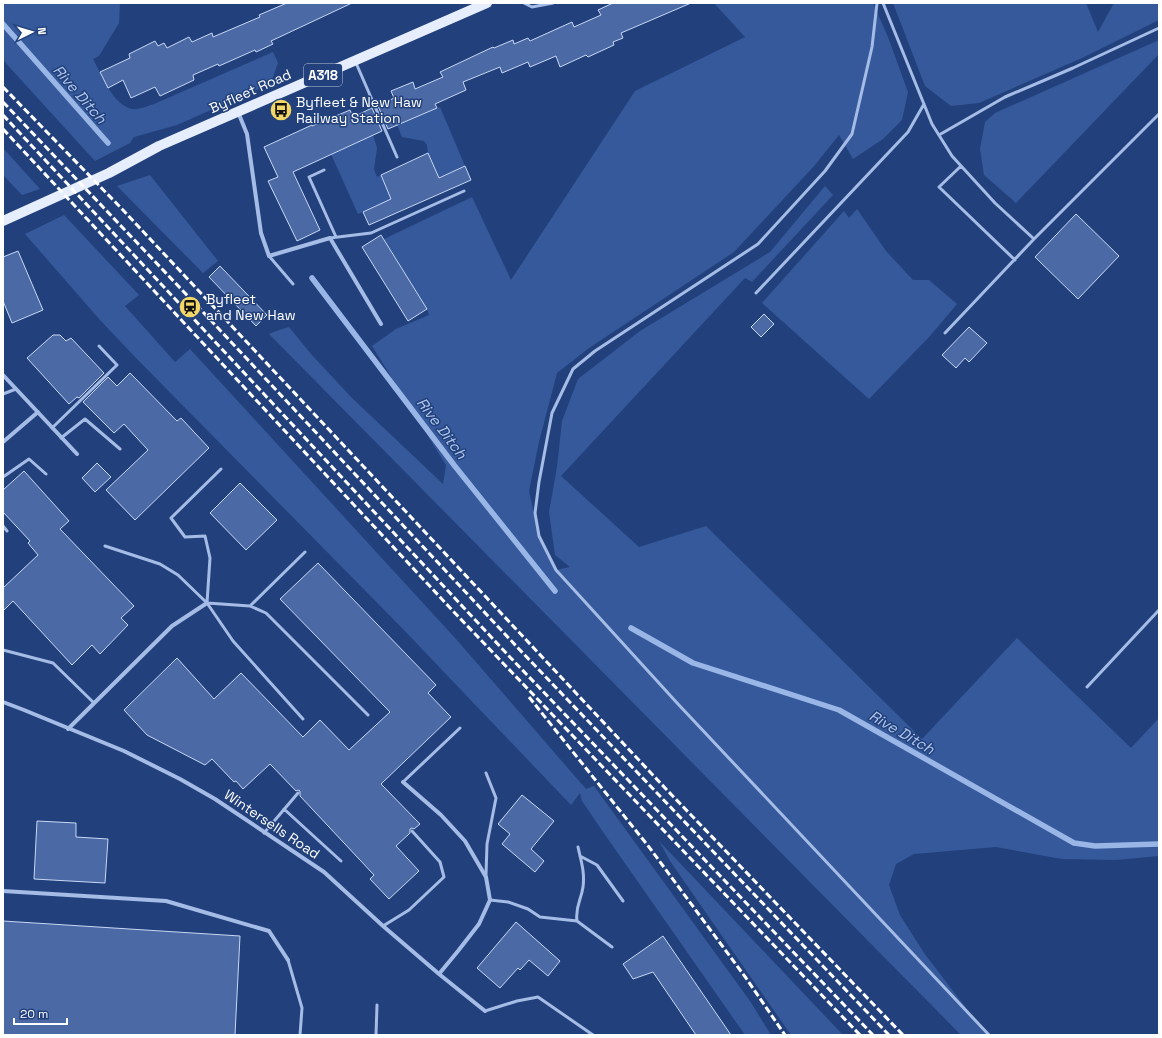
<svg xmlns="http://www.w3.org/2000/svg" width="1162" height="1038" viewBox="0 0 1162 1038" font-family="'Space Grotesk',sans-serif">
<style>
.green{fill:#35599a}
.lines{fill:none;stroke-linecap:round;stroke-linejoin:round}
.stream{stroke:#99b6e7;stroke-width:5.5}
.building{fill:#4b6aa5;stroke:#c8d8f5}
.service{stroke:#a5bce6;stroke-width:3}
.minor{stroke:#a5bce6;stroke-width:4}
.primary{stroke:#e6edfd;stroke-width:10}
.rail{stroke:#fff;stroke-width:3;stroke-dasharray:7 3;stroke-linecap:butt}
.labels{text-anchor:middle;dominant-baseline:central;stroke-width:3;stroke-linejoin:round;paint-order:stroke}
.shield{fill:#22417c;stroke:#bdc6d8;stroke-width:1}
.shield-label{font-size:13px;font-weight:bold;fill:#fff}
.street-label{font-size:14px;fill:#fff;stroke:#22417c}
.poi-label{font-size:14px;fill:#fff;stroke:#22417c;text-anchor:start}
.water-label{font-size:15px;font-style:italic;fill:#b0c7ee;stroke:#22417c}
</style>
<rect width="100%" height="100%" fill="#22417c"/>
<path class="green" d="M3,3H120L119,23L99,56L93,59C101,74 113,105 132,109C139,110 147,106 154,104L273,52L278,63L273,77L263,87L177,125L134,137L130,143L95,161L3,60Z
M714,3H873L888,37L908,92L902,120L883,139L853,159L839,135L815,165L734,252L589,348L557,373L539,442L529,491L539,536L556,570L570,567L555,555L549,512L557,467L562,421L578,379L640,331L770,252L825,186L833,195L752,282L745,278L561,476L639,547L706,526L922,739L1017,638L1131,748L1159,718V856L1116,860L1062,859L996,847L914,854L896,864L889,885L900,915L924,953L973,1017L989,1035H961L269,334L279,330L289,327L311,354L351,397L443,484L446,465L372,346L396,329L429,315L427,309L384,239L472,197L511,280L635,91L745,37Z
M893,3H1086L1098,32L1114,3H1159V20L1082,58L979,103L951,106L925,86Z
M1159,40V54L1016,203L984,175L980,149L985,122L995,113Z
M440,107L465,166L358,214L331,154L373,135L377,148L374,169L377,177L381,175L387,188L434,166L428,153L427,145L424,141L402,137L397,125Z
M3,148L40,189L22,195L3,175Z
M150,175L218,261L203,273L117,186Z
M857,209L886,251L913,280H929L957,304L930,336L869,399L762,303L844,211L849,218Z
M64,215L139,295L125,306L175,362L190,349L456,639L586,789L594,786L750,1001L771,1035H745L601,829L582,801L580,793L571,805L401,627L135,357L100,320L25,234Z
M659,841L843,1035H791L670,861Z"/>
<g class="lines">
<path class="stream" d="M3,24L108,143
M312,278L454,465L555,591
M631,628L693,663L839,710L1074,843L1095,846L1159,844"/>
</g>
<path class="building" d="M287,3H352L271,41L273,44L256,52L255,50L219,66L218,64L193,75L194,80L160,96L155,87L131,98L123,80L108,88L100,72L130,58L129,54L155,41L158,46L164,43L167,48L189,37L192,42L212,33L213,37L260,17L259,15Z
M613,3H691L621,33L623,38L613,42L614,45L588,57L586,55L560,67L556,56L530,67L528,62L502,73L500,67L463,82L466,90L435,104L437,108L388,129L378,106L394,98L391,91L413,82L415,89L443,77L440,72L493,47L494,48L513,40L514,44L528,38L530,41L572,22L574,27L601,15L598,10Z
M372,108L382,131L293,172L320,230L297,241L268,181L278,177L264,147L312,125V126L350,110L353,117Z
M428,153L439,178L465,166L471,180L369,225L363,212L391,199L381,175Z
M1076,214L1119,256L1078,299L1035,257Z
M381,235L427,309L408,321L362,247Z
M18,251L43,310L12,323L3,301V257Z
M220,266L267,315L256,326L209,277Z
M764,314L774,324L761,337L751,327Z
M969,327L987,343L969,362L965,358L956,368L942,355Z
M53,335H60L66,341L71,338L104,373L79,398L77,397L69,404L27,358Z
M130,373L177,421L181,418L209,448L135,520L106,490L148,450L124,424L114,433L83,402L108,377L117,386Z
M97,463L111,477L95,492L82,478Z
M24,471L69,521L60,529L134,606L121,618L128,625L100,654L92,645L72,665L13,601L3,611V588L38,555L28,543L30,541L3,512V490Z
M240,483L277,520L246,550L210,513Z
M318,563L436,685L428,693L451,717L381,784L420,824L414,829L412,828L410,829V833L396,846L419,871L389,899L370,879L374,875L300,796V791L298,790L296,791L270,764L243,789L236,781L234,782L212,759L205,765L147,735L124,710L177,658L214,699L241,673L303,737L320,720L349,750L390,712L280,599Z
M522,795L554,821L531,849L544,861L535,872L502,844L510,834L498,824Z
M37,821L76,823V837L108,839L105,883L34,879Z
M3,921L240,936L235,1035H3Z
M516,922L560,961L548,976L529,960L520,970L518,968L500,988L477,968Z
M663,936L731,1035H696L653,972L633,979L623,964Z"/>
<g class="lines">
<path class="service" d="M524,3L532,7L553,3
M877,3L872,47L852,134L825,171L758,244L595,351L573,369L552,413L539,482L535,513L539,536L556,570L678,704L989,1035
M883,3L932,124L952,156L995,203L1034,239
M356,63L397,157
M939,135L1005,97L1073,68L1159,28
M961,166L939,187L1015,260
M324,170L309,177L336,237
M330,238L371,233L464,191
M269,256L293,284
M756,293L908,132L924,104
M945,333L1034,239L1159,114
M3,394L16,389
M52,428L117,365L99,346
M61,438L85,419L120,449
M3,477L29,459L46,474
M3,526L7,531
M105,546L160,564L178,575L207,603L233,641L303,719
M207,603L250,606L266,613L368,715
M207,603L210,558L205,536L185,537L171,518L221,469
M250,606L305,552
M3,650L53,663L94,703
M1087,687L1159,610
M403,782L460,728
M284,809L341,861
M264,833L298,793
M580,856L597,865L623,901
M486,875L487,844L496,798L486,773
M490,900L508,902L528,909L540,917L577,921L612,947
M577,921C575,906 581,901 583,887C585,872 581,861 578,847
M383,926L409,910L444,877L440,862L412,831
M288,960L302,1008L300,1035
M485,1011L517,1001L538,997L593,1035
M376,1035L377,1005"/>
<path class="minor" d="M238,112L247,134L261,233L269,256L330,238L381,324
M3,375L77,454
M3,442L38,412
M3,702L24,710L124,751L180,779L215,799L324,872L383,926L439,974L458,951L479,924L490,900L486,877L465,841L441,815L403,782
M68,729L172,626L207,603
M3,891L166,901L269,931L288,960
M439,974L485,1011"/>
<path class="primary" d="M3,221L109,173L159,146L487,3"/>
<path class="rail" d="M3,87L122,209L666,789L903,1035
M3,102L203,312L518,648L889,1035
M3,115L508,655L873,1035
M3,129L453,611L860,1035
M529,697L649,847L746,978L785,1035"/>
</g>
<defs>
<g id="bus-disc" transform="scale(1.15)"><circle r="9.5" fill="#f2d767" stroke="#22417c"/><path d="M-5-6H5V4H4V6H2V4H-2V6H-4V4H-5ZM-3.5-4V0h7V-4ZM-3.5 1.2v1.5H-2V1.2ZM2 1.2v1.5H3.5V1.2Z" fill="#111"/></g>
<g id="station-disc" transform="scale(1.15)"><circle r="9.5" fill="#f2d767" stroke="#22417c"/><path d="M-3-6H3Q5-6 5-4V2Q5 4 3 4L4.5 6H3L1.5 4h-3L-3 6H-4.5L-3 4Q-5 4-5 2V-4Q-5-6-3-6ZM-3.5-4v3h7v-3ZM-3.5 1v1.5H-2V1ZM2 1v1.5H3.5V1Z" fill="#111"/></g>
</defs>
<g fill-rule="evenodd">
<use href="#bus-disc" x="281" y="110"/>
<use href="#station-disc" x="190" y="307"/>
</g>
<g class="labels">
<rect class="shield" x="304" y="64" width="38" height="22" rx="3"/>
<g class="shield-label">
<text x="323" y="75">A318</text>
</g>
<g class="street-label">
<text transform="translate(250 91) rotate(-24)">Byfleet Road</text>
<text transform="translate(272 824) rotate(34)">Wintersells Road</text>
</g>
<g class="poi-label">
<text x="296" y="102">Byfleet &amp; New Haw<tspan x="296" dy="16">Railway Station</tspan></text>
<text x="206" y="299">Byfleet<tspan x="206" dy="16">and New Haw</tspan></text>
</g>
<g class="water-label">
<text transform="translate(80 94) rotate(49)">Rive Ditch</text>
<text transform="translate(442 428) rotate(53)">Rive Ditch</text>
<text transform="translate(902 732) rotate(30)">Rive Ditch</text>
</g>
</g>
<rect width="1162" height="1038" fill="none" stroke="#ffffff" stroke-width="8"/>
<g transform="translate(32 32) rotate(85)" stroke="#22417c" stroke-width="3" paint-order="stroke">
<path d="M0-3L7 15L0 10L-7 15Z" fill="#ffffff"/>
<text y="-6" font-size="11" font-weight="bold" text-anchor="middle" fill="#ffffff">N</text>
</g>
<path d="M14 1018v6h53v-6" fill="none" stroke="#ffffff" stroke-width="2"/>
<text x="20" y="1018" font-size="12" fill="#ffffff" stroke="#22417c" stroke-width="3" paint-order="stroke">20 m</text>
</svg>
